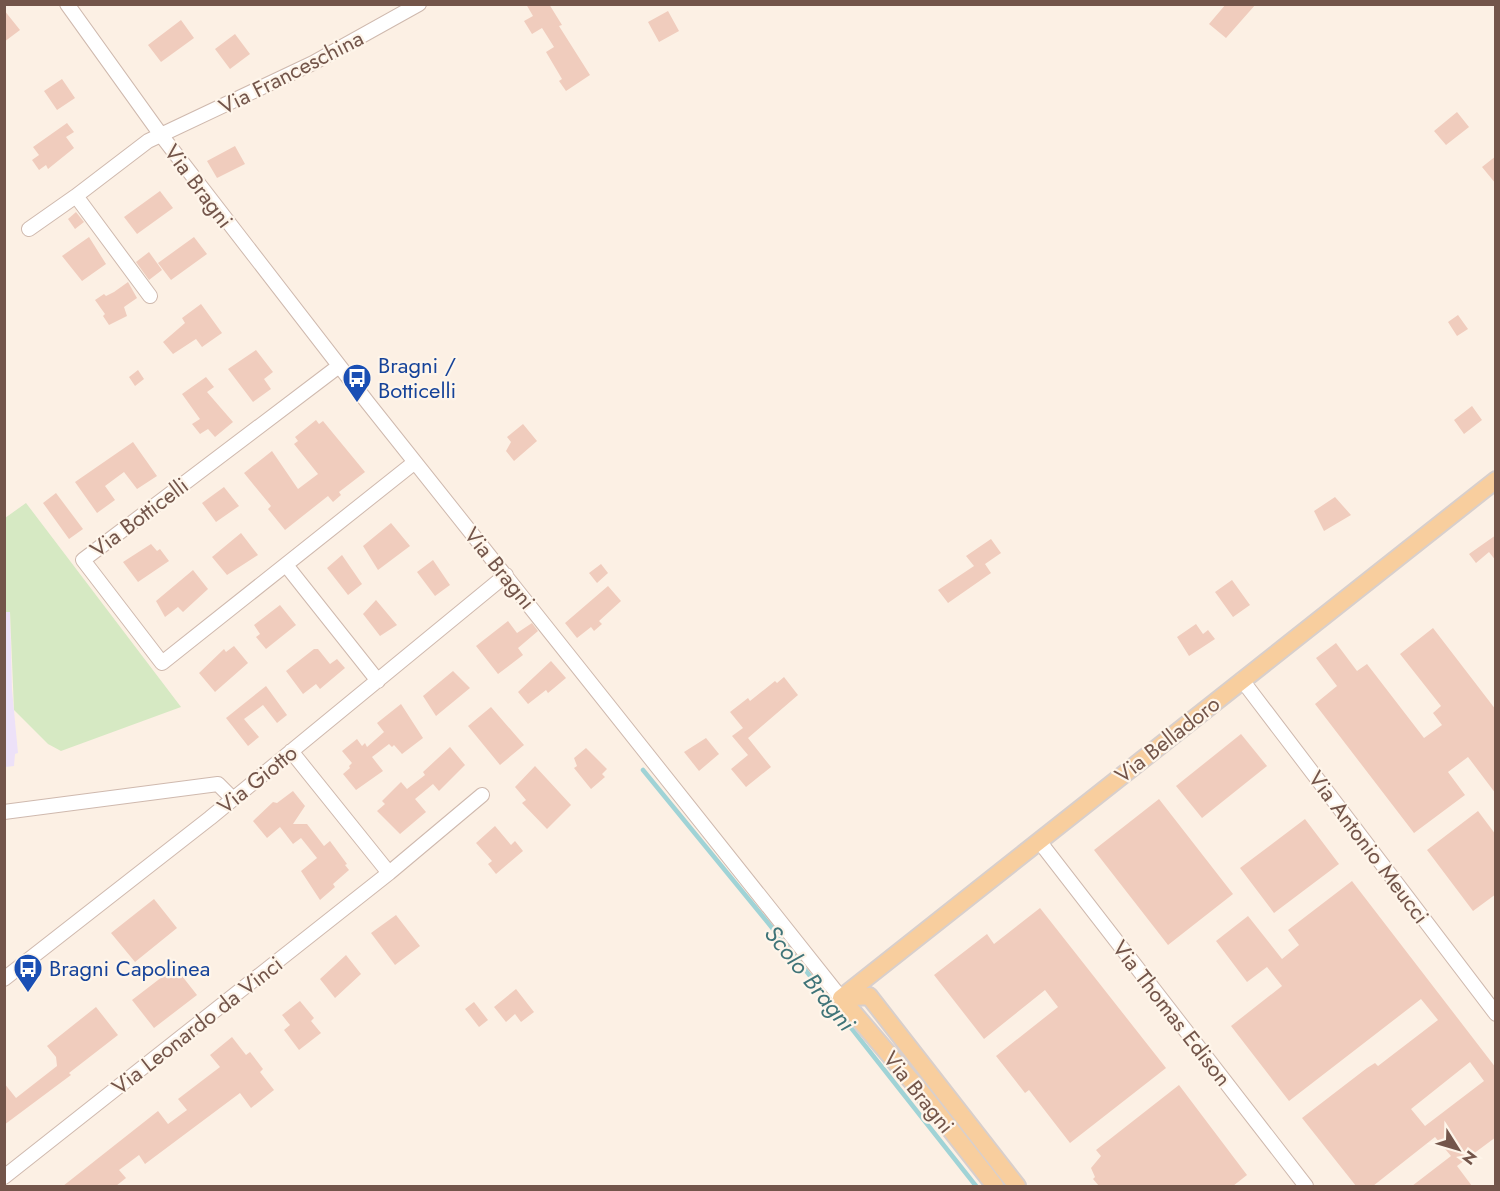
<svg xmlns="http://www.w3.org/2000/svg" width="1500" height="1191" viewBox="0 0 1500 1191" font-family="Jost,sans-serif">
<style>
.education{fill:#ede1f8}
.green{fill:#d6e9c3}
.lines{fill:none;stroke-linecap:round;stroke-linejoin:round}
.stream{stroke:#a0d3d6;stroke-width:4.5}
.building{fill:#f0ccbd;fill-rule:evenodd}
.minor-casing{stroke:#cfb9ae;stroke-width:16}
.major-casing{stroke:#d8cfcc;stroke-width:20}
.minor{stroke:#fff;stroke-width:14}
.major{stroke:#f8ce9e;stroke-width:16}
.labels{text-anchor:middle;dominant-baseline:central;stroke-width:4.5;stroke-linejoin:round;paint-order:stroke}
.street-label{font-size:22px;fill:#73554a;stroke:#fef5ea}
.transit-label{font-size:22px;fill:#164399;stroke:#fef5ea;text-anchor:start}
.water-label{font-size:24px;font-style:italic;fill:#3f7478;stroke:#fef5ea}
</style>
<rect width="100%" height="100%" fill="#fcf0e4"/>
<path class="education" d="M4,612H10L12,690L18,753L15,754L14,766L5,767Z"/>
<path class="green" d="M26,503L181,707L61,751L48,744L14,710L10,612H5V518Z"/>
<g class="lines">
<path class="stream" d="M643,770L769,924L976,1186"/>
</g>
<path class="building" d="M526,4H549L562,25L559,26L590,75L566,91L559,81L562,79L546,52L554,47L542,28L532,34L524,21L533,16Z
M1226,4H1256L1226,38L1209,24Z
M4,10L20,30L4,42Z
M668,11L679,31L659,42L648,22Z
M181,20L194,38L161,62L148,45Z
M235,34L250,54L230,69L215,49Z
M62,79L75,98L57,110L44,91Z
M1457,112L1469,127L1446,145L1434,131Z
M67,123L74,132L66,137L74,148L48,169L46,165L39,170L32,160L39,155L33,147Z
M235,146L245,164L217,178L207,161Z
M1496,156V184L1482,167Z
M160,191L173,208L137,234L124,217Z
M76,212L84,222L75,229L68,219Z
M89,237L106,264L82,281L62,256Z
M194,237L207,254L171,280L158,263Z
M149,252L162,270L149,280L136,262Z
M128,282L137,298L124,307L127,316L109,325L103,316L105,314L95,300L104,294L106,296L114,292Z
M201,304L222,333L202,347L196,339L173,354L163,342L185,323L182,318Z
M1458,315L1468,329L1457,336L1448,322Z
M256,350L273,372L264,379L271,389L253,402L228,369Z
M138,370L144,379L135,386L129,377Z
M206,377L214,387L207,392L233,422L215,437L208,429L200,434L192,424L200,419L182,394Z
M1472,406L1482,420L1464,434L1454,420Z
M316,420L319,424L323,421L365,472L339,492L341,495L333,502L328,496L285,530L268,509L271,506L244,473L272,451L298,489L318,474L294,444L298,441L295,437Z
M523,424L537,441L514,461L506,451L511,442L507,437Z
M133,442L157,476L137,489L124,472L105,486L115,500L97,513L75,482Z
M224,487L239,506L216,522L202,503Z
M56,493L83,529L69,539L43,503Z
M1335,497L1351,515L1324,531L1314,511Z
M391,523L410,546L378,570L363,546Z
M241,533L258,555L227,575L212,557Z
M1496,535V561L1489,552L1476,563L1469,554Z
M991,539L1001,553L985,564L991,573L948,603L938,590L974,566L966,556Z
M151,544L157,551L160,549L169,561L138,582L123,562Z
M342,555L362,584L348,595L327,568Z
M433,560L450,585L435,596L417,572Z
M601,564L608,573L597,583L589,573Z
M193,570L208,589L183,612L178,607L165,617L156,601Z
M1232,580L1250,605L1233,617L1215,592Z
M608,586L621,601L599,621L602,624L594,631L591,627L577,638L565,623Z
M376,600L397,625L380,636L363,614Z
M280,605L296,625L266,649L256,637L260,634L254,625Z
M508,621L517,633L532,623L538,631L518,648L523,655L498,674L476,646Z
M1196,624L1203,634L1208,630L1215,639L1189,656L1177,637Z
M1433,628L1496,710V794L1468,757L1448,772L1465,795L1414,833L1315,704L1337,686L1316,658L1336,643L1357,671L1367,664L1424,738L1442,725L1433,713L1441,706L1400,654Z
M234,646L248,663L215,692L199,673L224,649L226,652Z
M314,649H318L330,664L337,659L345,668L320,689L316,684L303,694L286,671Z
M551,661L566,678L548,693L546,690L528,704L518,692Z
M453,671L470,688L436,716L423,696Z
M784,677L798,695L748,738L771,767L746,787L731,769L748,755L732,736L743,728L730,712L748,698L750,701L775,681L777,683Z
M266,686L287,715L277,723L263,705L244,719L259,737L248,746L226,718Z
M401,704L423,738L402,754L394,745L392,747L389,744L372,757L383,771L356,790L343,774L350,768L349,766L352,763L342,751L357,739L362,746L365,743L367,747L384,732L377,723Z
M491,707L524,745L500,765L468,726Z
M1241,734L1267,766L1202,818L1176,786Z
M706,738L719,754L699,771L684,752Z
M450,747L465,765L439,791L433,784L415,799L426,812L400,834L377,811L385,804L382,801L401,782L407,789L425,775L423,772Z
M586,748L607,769L602,774L605,777L591,789L574,768L577,766L574,758Z
M535,766L571,805L547,829L522,803L526,800L515,787Z
M293,791L305,806L293,824H307L324,846L330,841L347,864L345,865L349,870L333,884L335,887L320,900L301,871L317,858L301,838L293,844L280,827L267,838L253,821L273,802L277,803Z
M1159,799L1233,894L1168,945L1094,850Z
M1478,811L1496,835V894L1473,911L1427,850Z
M1305,819L1339,864L1274,913L1240,868Z
M495,826L511,845L515,841L523,851L496,874L488,864L492,861L476,843Z
M1352,881L1496,1068V1137L1457,1166L1472,1186H1412L1451,1156L1435,1137L1373,1186H1356L1302,1118L1367,1068L1375,1063L1378,1066L1438,1020L1421,999L1289,1101L1231,1026L1282,986L1267,967L1247,982L1216,941L1248,916L1282,959L1299,945L1288,930ZM1470,1062L1484,1081L1425,1126L1411,1109Z
M154,899L177,928L135,962L111,933Z
M1040,908L1166,1068L1070,1143L1029,1090L1025,1093L996,1056L1058,1007L1045,990L984,1039L934,975L987,934L994,944Z
M396,915L420,946L395,965L371,933Z
M346,955L361,974L335,998L320,979Z
M175,967L197,995L154,1028L132,1000Z
M516,989L534,1012L521,1022L515,1014L506,1022L494,1007Z
M300,1001L314,1018L311,1021L321,1033L299,1050L284,1030L290,1025L282,1015Z
M474,1002L488,1020L479,1027L465,1009Z
M96,1007L118,1035L69,1073L71,1075L4,1125V1083L16,1098L57,1066L56,1057L47,1046Z
M232,1037L246,1055L250,1052L263,1069L260,1072L274,1090L251,1108L240,1093L145,1164L139,1155L119,1170L126,1178L116,1186H63L158,1111L168,1124L187,1110L178,1099L220,1067L210,1055Z
M1179,1085L1247,1175L1233,1186H1099L1093,1179L1095,1177L1091,1168L1101,1156L1096,1150Z"/>
<g class="lines">
<g class="minor-casing">
<path id="minor" d="M67,4L161,135L368,403L841,998
M29,229L76,196
M150,296L76,196L148,141L313,63L419,4
M339,366L83,560L162,663L415,462
M286,565L378,681
M1242,680L1496,1014
M291,751L389,873
M4,812L218,784L233,799
M1039,841L1306,1186
M4,979L210,818L506,575
M4,1177L389,873L482,795"/>
</g>
<g class="major-casing">
<path id="major" d="M841,998L1496,480
M841,998L869,996L1017,1186
M841,998L921,1092L995,1186"/>
</g>
<use href="#minor" class="minor"/>
<use href="#major" class="major"/>
</g>
<defs>
<g id="bus-pin" transform="scale(1.5)"><path d="M0 17L-7.5 6A9.5 9.5 0 1 1 7.5 6Z" fill="#1a4fb4" stroke="#fef5ea"/><path d="M-5-6H5V4H4V6H2V4H-2V6H-4V4H-5ZM-3.5-4V0h7V-4ZM-3.5 1.2v1.5H-2V1.2ZM2 1.2v1.5H3.5V1.2Z" fill="#fff"/></g>
</defs>
<g fill-rule="evenodd">
<use href="#bus-pin" x="357" y="378"/>
<use href="#bus-pin" x="28" y="968"/>
</g>
<g class="labels">
<g class="street-label">
<text transform="translate(291 72) rotate(-27)">Via Franceschina</text>
<text transform="translate(199 186) rotate(53)">Via Bragni</text>
<text transform="translate(139 517) rotate(-37)">Via Botticelli</text>
<text transform="translate(500 568) rotate(51)">Via Bragni</text>
<text transform="translate(1167 739) rotate(-38)">Via Belladoro</text>
<text transform="translate(257 779) rotate(-39)">Via Giotto</text>
<text transform="translate(1369 847) rotate(53)">Via Antonio Meucci</text>
<text transform="translate(1172 1013) rotate(52)">Via Thomas Edison</text>
<text transform="translate(197 1025) rotate(-38)">Via Leonardo da Vinci</text>
<text transform="translate(919 1092) rotate(51)">Via Bragni</text>
</g>
<g class="transit-label">
<text x="378" y="365">Bragni /<tspan x="378" dy="25">Botticelli</tspan></text>
<text x="49" y="968">Bragni Capolinea</text>
</g>
<g class="water-label">
<text transform="translate(810 978) rotate(51)">Scolo Bragni</text>
</g>
</g>
<rect width="1500" height="1191" fill="none" stroke="#73554a" stroke-width="12"/>
<g transform="translate(1458 1149) rotate(127)" stroke="#fef5ea" stroke-width="4.5" paint-order="stroke">
<path d="M0-4.5L10 22L0 15L-10 22Z" fill="#73554a"/>
<text y="-9" font-size="16" font-weight="bold" text-anchor="middle" fill="#73554a">N</text>
</g>
</svg>
